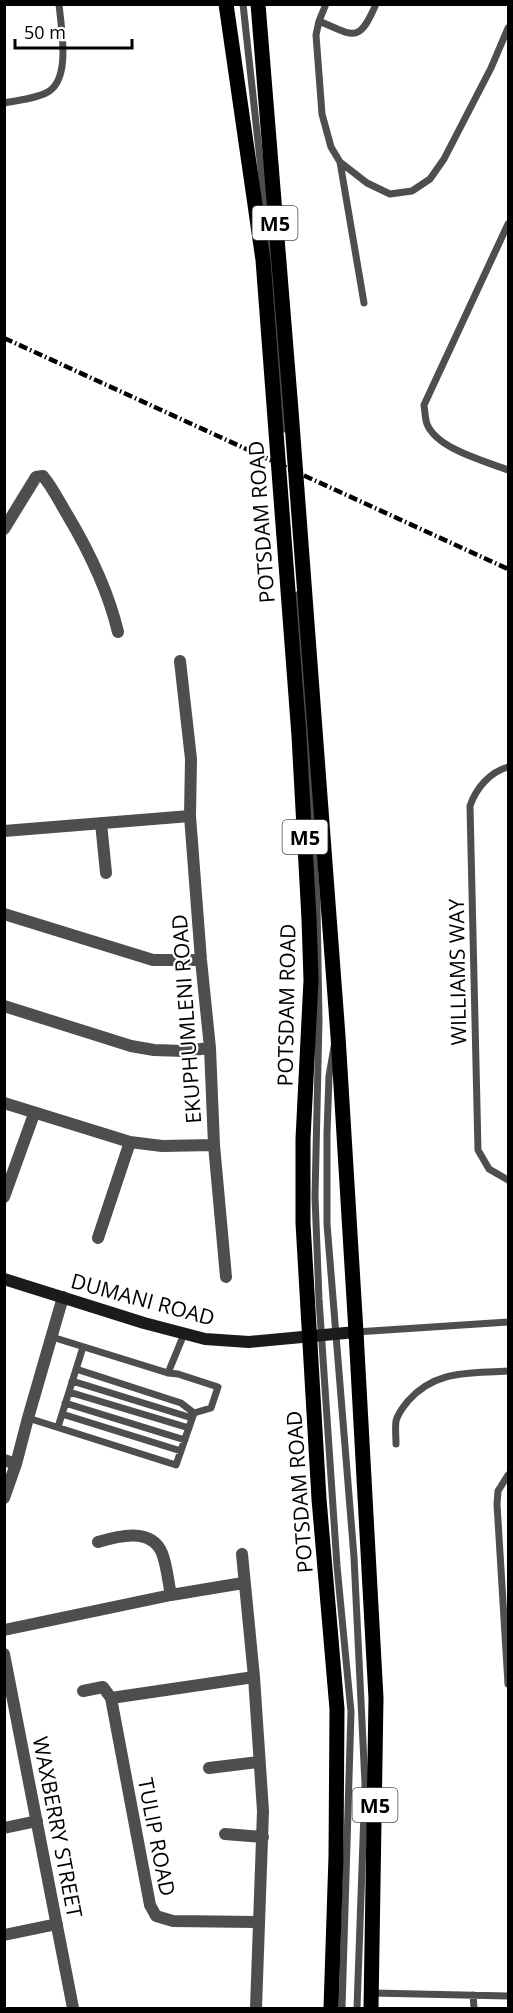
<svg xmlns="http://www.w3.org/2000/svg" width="513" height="2013" viewBox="0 0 513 2013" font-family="'Open Sans',sans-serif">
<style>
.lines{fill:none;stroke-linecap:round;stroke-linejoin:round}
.lane{stroke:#4e4e4e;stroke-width:7}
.street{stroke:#4e4e4e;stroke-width:12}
.secondary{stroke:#1b1b1b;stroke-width:12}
.primary{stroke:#000;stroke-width:15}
.rail{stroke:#000;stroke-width:4.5;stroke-dasharray:9 3 1.5 3;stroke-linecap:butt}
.labels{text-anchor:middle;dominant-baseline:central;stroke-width:4.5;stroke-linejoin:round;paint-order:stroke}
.shield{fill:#fff;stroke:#4c4c4c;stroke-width:1.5}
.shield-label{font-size:20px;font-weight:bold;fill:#000}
.street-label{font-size:21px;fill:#000;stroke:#fff}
</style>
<rect width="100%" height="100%" fill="#fff"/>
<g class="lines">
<path class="lane" d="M243,4L272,270L285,429
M326,4L319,21C354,36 359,44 376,4
M319,21L316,35L322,114L331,147L340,162L367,183L390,194L412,191L430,179L444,159L491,68L508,28
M4,103C18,100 34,99 46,93C72,81 61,28 59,4
M340,162L364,303
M508,224L424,405C425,411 425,419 427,424C437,449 485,461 508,470
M297,595L317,904L319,1020L315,1197L319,1299L337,1566L351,1712L342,2008
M508,767C490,772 476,788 470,806L478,1150L489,1169L508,1180
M334,1047L329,1076L327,1134V1224L354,1557L365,1784L357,2008
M356,1332L508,1322
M52,1337L168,1373L184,1334
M76,1369L181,1403L194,1413
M72,1381L192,1418
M69,1392L189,1428
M65,1403L185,1440
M62,1414L181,1451
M28,1418L176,1465L194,1413L211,1408L218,1387L178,1374L168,1373
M58,1427L83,1347
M396,1444C396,1437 395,1428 396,1421C398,1413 403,1407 408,1401C436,1369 470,1374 508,1371
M508,1475L498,1491L497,1504L508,1684
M372,1993L508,1996
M473,1995L474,2008"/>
<path class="street" d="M4,529L36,477L43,476C53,488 60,503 68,516C90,553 108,590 118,632
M180,661L191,759L190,816L201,960L210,1048L214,1145L226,1277
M101,823L106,873
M4,831L190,816
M4,914L153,960H201
M4,1006L131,1046L154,1050L184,1051L210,1048
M4,1103L130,1142L162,1146L214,1145
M4,1197L34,1114
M98,1238L130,1142
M4,1460L16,1464
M4,1498L16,1464L28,1418L63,1297
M98,1542C118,1536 151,1527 162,1553C167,1566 168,1581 171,1595
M242,1554L254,1677L263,1811L256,2008
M4,1630L171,1595L243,1583
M4,1654L73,2008
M83,1691L103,1687L111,1698L150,1905L156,1916L173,1921L258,1922
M111,1698L254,1677
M209,1768L258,1762
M4,1828L37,1821
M225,1834L263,1837
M4,1935L57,1924"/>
<path class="secondary" d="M4,1279L144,1323L205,1339L249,1342L356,1332"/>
<path class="primary" d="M226,4L263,260L299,736L309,919L311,980L303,1139V1223L319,1499L337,1709L336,1856L331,2008
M258,4L291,410L338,1036L356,1332L376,1698L371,2008"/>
<path class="rail" d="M4,338L508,569"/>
</g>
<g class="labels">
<g class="shield">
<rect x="252.5" y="206" width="45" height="34" rx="4.5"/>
<rect x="282.5" y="820" width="45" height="34" rx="4.5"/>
<rect x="352.5" y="1788" width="45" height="34" rx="4.5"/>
</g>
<g class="shield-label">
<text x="275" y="223">M5</text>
<text x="305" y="837">M5</text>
<text x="375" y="1805">M5</text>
</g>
<g class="street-label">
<text transform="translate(261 522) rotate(-94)">POTSDAM ROAD</text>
<text transform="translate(457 972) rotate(-91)">WILLIAMS WAY</text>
<text transform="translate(286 1005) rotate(-89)">POTSDAM ROAD</text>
<text transform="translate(186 1019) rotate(-94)">EKUPHUMLENI ROAD</text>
<text transform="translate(143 1299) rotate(15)">DUMANI ROAD</text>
<text transform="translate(299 1492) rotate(-94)">POTSDAM ROAD</text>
<text transform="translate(58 1827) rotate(79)">WAXBERRY STREET</text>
<text transform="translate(157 1837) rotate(79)">TULIP ROAD</text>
</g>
</g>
<rect width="513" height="2013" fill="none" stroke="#000000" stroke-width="12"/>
<path d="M15 39v9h117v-9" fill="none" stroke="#000000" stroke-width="3"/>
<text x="24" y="39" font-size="18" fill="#000000" stroke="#ffffff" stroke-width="4.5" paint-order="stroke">50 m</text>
</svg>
